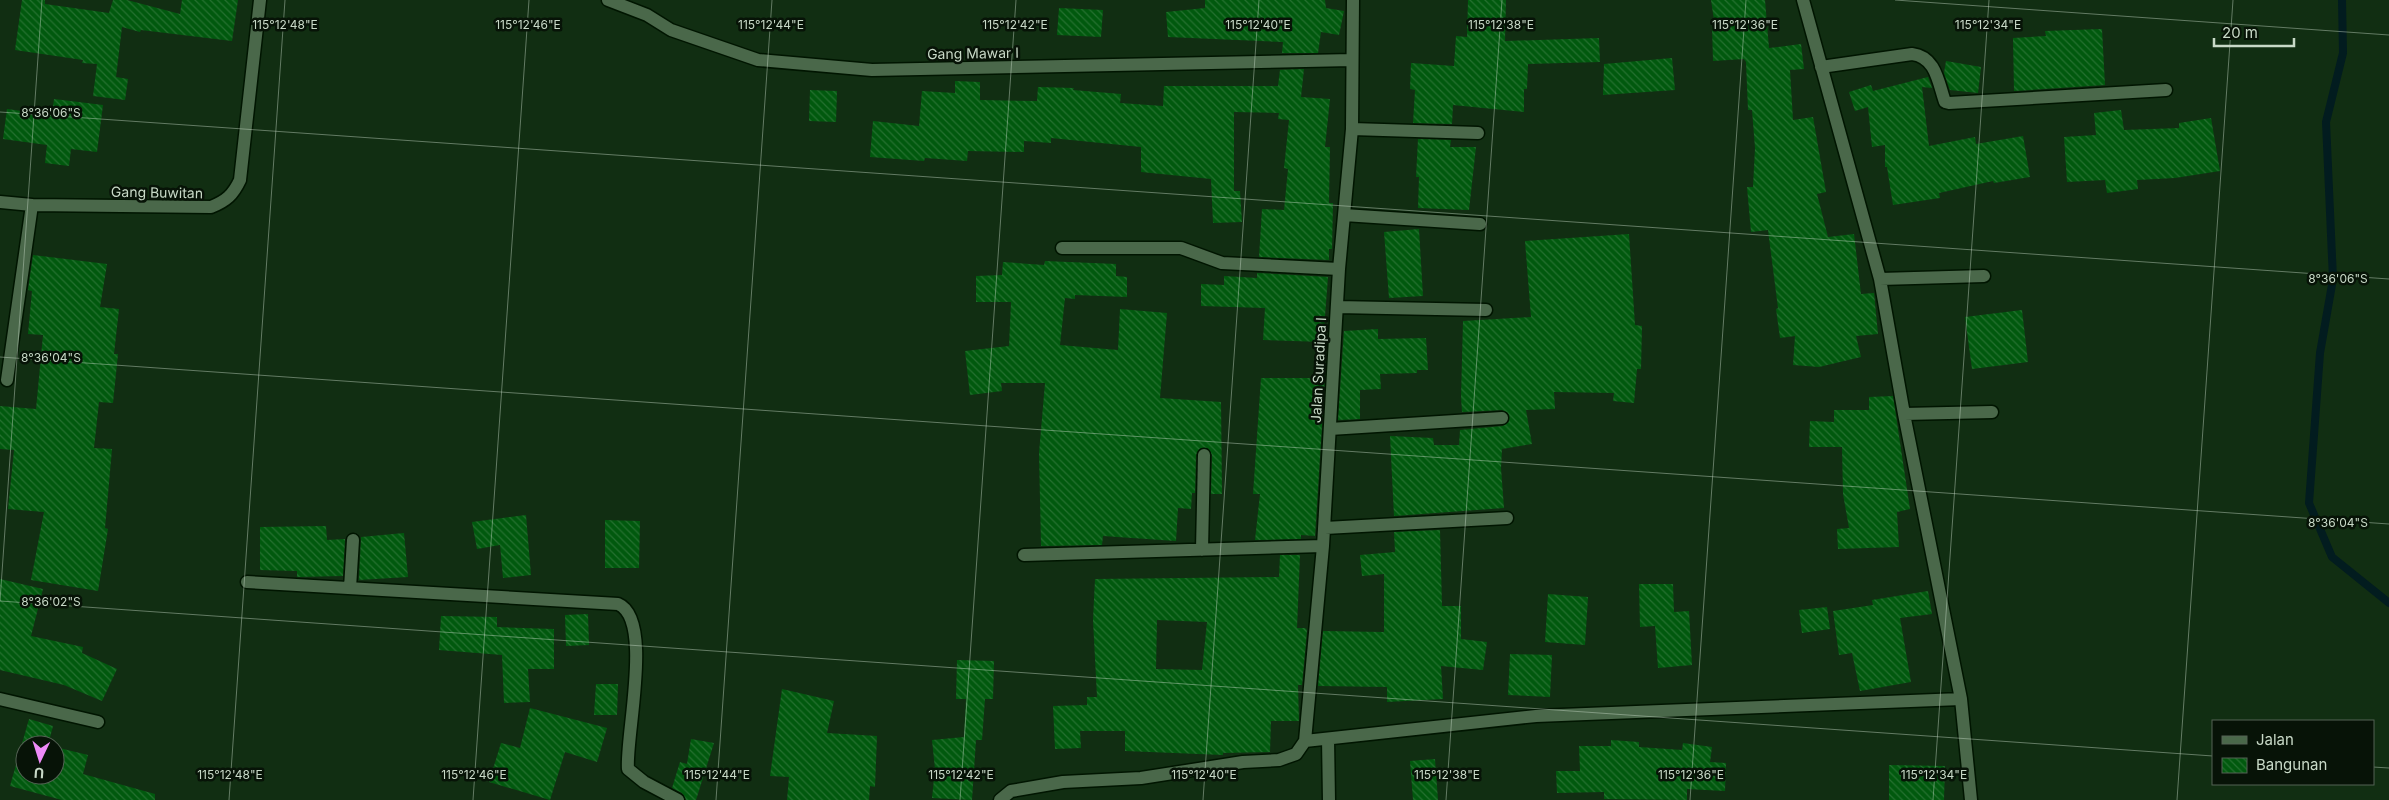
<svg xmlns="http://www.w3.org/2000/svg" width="2389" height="800" viewBox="0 0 2389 800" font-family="Inter,sans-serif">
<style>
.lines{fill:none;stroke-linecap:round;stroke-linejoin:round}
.stream{stroke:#021c1f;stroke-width:8}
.building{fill:url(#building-back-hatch);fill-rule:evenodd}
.minor-casing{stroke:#001500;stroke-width:15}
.minor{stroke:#4a684a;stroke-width:12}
.ticks{fill:none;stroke:#c8d9c7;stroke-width:1;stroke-opacity:0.45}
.labels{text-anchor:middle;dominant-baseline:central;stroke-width:5;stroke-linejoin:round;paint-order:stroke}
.street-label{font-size:14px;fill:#c8d9c7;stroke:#071307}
.ticks-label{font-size:12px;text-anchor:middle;fill:#c8d9c7;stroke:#071307;stroke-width:5;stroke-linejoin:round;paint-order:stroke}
</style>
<defs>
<pattern id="building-back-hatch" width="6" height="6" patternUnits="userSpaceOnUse" patternTransform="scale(1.25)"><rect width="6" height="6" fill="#01590e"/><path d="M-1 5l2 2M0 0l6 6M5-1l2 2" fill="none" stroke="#257030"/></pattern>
</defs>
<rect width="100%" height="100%" fill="#112e12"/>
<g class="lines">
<path class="stream" d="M2342,0L2343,53L2326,122L2333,279L2320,353L2309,503L2332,557L2389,603"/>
</g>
<path class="building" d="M22,0H45V4L109,13L113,0H127L180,14L182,0H238L232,41L141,30L140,32L122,27L116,77L128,79L125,100L93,96L97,64L82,63L83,60L15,50Z
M1205,0H1325L1326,8L1344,11L1339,35L1321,32L1318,53H1282L1283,42L1168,37L1166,12L1205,8Z
M1468,0H1506L1505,41L1599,38L1600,62L1528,64L1527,89H1524V112L1453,105L1452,124L1413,123L1415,90L1410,89L1411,63L1454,66L1456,36L1467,37Z
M1711,0H1765L1769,48L1801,44L1804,69L1790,70L1793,120L1813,117L1826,192L1817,194L1828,237L1854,234L1861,294L1874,293L1878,334L1856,336L1861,357L1819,367L1793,365L1795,336L1780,338L1776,309L1778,308L1768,230L1751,232L1747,187H1753L1755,148L1752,110H1748L1746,62L1744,59L1713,61L1712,27H1715Z
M1059,8L1103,10L1101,37L1057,35Z
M2102,29L2105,85L2014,91L2013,38L2046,36L2045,31Z
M1672,58L1675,90L1603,95L1604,64Z
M1946,61L1981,67L1978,93L1950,90L1944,73Z
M1304,69L1301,97L1330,99L1325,147H1330L1329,203H1333L1332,249H1329V260L1259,257L1262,209L1284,210L1288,169L1284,168L1289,120L1278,119L1279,113L1234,112V191H1240L1242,222L1213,223L1211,179L1141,172V147L1051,138V143L1024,141V152L968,151L967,161L925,158L924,161L870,157L873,121L919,126L922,91L955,93V81L980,82V100L1037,101L1038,87L1074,88L1073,90L1121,94L1120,103L1163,106L1164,86H1278L1280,70Z
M1928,77L1932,88L1922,87L1929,146L1975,137L1976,144L2023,136L2030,177L1994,183L1993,181L1939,193L1940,198L1893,205L1887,167H1885V145L1872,147L1868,107L1855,111L1849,92L1871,85L1873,91Z
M810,90L837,91L836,122L809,121Z
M54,99L103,105L97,152L71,149L69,166L45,163L47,145L3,139L7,109L52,115Z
M2121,110L2124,130L2179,128V123L2211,118L2220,171L2175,178L2137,180L2138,189L2107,193L2105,180L2067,182L2064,137L2096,135L2094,113Z
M1418,139L1451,140L1450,147H1476L1469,210L1418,208L1419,177H1416Z
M1419,229L1423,296L1389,298L1384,232Z
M1629,234L1635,325L1642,326L1641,369H1637L1634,403L1613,401L1614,393L1554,392L1555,409L1526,410L1532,444L1502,449L1501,468L1504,508L1394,516L1390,436L1433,438L1434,445H1459L1460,430L1503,426L1509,421L1508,413L1502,410L1462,412L1461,397L1463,321L1531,317L1525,241Z
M33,255L107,264L100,307L119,309L114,354H118L113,403L99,402L94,448L112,449L105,528L108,529L98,591L31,580L44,512L8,509L14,450L0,449V406L36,409L43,335L28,334L32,291L28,290Z
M1045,261L1116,264V276L1127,277V297L1075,295V299L1065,298L1060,345L1118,350L1120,309L1167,313L1160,398L1221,402L1222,494H1211L1212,455L1208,448H1201L1196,455L1195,493H1192L1191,509L1178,508L1176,541L1103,536L1102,545L1041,546L1039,453L1045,383H1001L1002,391L970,395L965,351L1009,346L1011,302H976V276L1002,275L1003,262L1044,265Z
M1257,273L1328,277L1323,342L1263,340L1265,308L1201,306V284L1224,285V276L1257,278Z
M2022,310L2028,362L1972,369L1965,317Z
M1378,329V339L1426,338L1428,370H1417V373L1380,374L1381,389L1360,390V419L1338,420L1344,331Z
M1261,378H1325L1315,536L1301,535V539L1255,540L1260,494H1253Z
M1893,396L1910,509L1897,512L1899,547L1838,549L1837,529L1849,528L1843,494L1842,447H1809L1810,421L1834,422V410H1869V397Z
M526,515L531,575L503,578L500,545L477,549L472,522Z
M605,520L640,521L639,568H605Z
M326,526L327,540L345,539L343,576L297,577V571L260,570V527Z
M1440,530L1442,606H1461V639L1487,642L1483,670L1441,666L1443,699L1387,702V687L1318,686L1323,631L1384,632V574L1362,576L1360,555L1395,552L1394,532Z
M404,533L408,577L359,580L361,537Z
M1280,555H1300L1297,628H1305L1307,630L1302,685H1298L1299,721H1271L1270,752L1223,753V755L1125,751V731H1080L1081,748L1055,749L1053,706L1087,705V697H1097L1093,620L1095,579L1279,577ZM1157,620L1207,622L1202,670L1156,669Z
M0,579L43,589L31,636L83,647L82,653L117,669L102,701L64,685L0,670Z
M1639,584H1673L1674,612L1689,611L1692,665L1658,668L1655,626L1640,627Z
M1928,591L1932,614L1900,618L1911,682L1860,691L1852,653L1839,655L1833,611L1873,605L1872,600Z
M1548,594L1588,597L1585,645L1545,642Z
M1827,607L1830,629L1802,633L1799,610Z
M588,614L589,645L566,646L565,615Z
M441,616L497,617V627L554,629V669H528L530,702L504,703L502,655L439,650Z
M1510,654L1552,655L1550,697L1508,695Z
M957,660L994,661L993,699H985L982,740H976L972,800L932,798L935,769L932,740L964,737L966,699H956Z
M596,684H618L617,715H594Z
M782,689L834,701L827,733L877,736L875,787L870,786L869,800H787L789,777L770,776Z
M530,708L607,728L597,762L565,752L550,800L489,782L501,743L520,748Z
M29,719L53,726L48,745H25V775H55V747L88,755L83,774L155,794V800H62L10,786Z
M691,739L714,743L696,800H686L682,793L672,788L680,762L687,764Z
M1611,740L1639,742V747L1682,750L1683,743L1712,747L1710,762L1726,763L1725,791L1687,789V800L1604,799V792L1557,793L1556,771H1580L1579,746H1611Z
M1435,759L1438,800H1413L1410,761Z
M1889,765L1945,766L1944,800H1889Z"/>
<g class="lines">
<g class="minor-casing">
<path id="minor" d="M608,0L647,15L671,30L758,60L872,70L1352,60
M1803,0L1880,279L1904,414L1961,699L1971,800
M1821,67L1912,54C1936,57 1938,82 1945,102L1949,103L2166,90
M1352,129L1478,133
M0,202L32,205L211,207C226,201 233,195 240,180L260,0
M1344,215L1480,224
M1062,248H1181L1222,263L1339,269
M1880,279L1984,276
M1337,307L1486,310
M7,380L32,205
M1904,414L1992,412
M1330,429L1502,418
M1325,528L1507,518
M1202,550L1204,455
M1024,555L1323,546
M247,582L618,604C654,619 625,737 628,769L644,782L678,800
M350,588L353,540
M0,699L98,722
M1328,739L1329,800
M1305,741L1536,716L1961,699
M1000,800L1011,791L1063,782L1141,778L1243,762L1279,760L1296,754L1305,741L1323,546L1339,269L1352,129L1353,0"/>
</g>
<use href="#minor" class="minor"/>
</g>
<path class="ticks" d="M1895,0L2389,35M0,112L2389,279M0,357L2389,524M0,601L42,0M0,601L2213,756M2373,767L2389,768M229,800L285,0M473,800L529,0M716,800L772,0M960,800L1016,0M1203,800L1259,0M1446,800L1502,0M1690,800L1746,0M1933,800L1989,0M2177,800L2233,0"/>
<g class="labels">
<g class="street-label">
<text transform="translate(973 53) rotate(-1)">Gang Mawar I</text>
<text transform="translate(157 192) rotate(1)">Gang Buwitan</text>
<text transform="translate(1318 370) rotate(-87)">Jalan Suradipa I</text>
</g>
</g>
<g class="ticks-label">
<text x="1501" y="29">115°12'38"E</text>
<text x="285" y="29">115°12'48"E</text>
<text x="528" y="29">115°12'46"E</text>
<text x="771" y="29">115°12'44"E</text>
<text x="1015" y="29">115°12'42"E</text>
<text x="1258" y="29">115°12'40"E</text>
<text x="1745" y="29">115°12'36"E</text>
<text x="1988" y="29">115°12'34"E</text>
<text x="51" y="117">8°36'06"S</text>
<text x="2338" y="283">8°36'06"S</text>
<text x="51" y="362">8°36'04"S</text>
<text x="2338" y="527">8°36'04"S</text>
<text x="51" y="606">8°36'02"S</text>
<text x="230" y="779">115°12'48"E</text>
<text x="474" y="779">115°12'46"E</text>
<text x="717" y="779">115°12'44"E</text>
<text x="961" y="779">115°12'42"E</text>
<text x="1204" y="779">115°12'40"E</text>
<text x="1447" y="779">115°12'38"E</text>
<text x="1691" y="779">115°12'36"E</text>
<text x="1934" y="779">115°12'34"E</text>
</g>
<rect x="2212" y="720" width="162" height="65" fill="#071307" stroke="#546254"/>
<rect x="2222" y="736" width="25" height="8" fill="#4a684a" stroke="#546254"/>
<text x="2256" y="745" font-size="15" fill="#c8d9c7">Jalan</text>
<rect x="2222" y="758" width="25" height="15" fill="url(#building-back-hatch)" stroke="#546254"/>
<text x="2256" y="770" font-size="15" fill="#c8d9c7">Bangunan</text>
<g transform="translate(40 760) rotate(184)"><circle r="24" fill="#071307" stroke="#546254"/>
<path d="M0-4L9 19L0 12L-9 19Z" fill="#ee8bf8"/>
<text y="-8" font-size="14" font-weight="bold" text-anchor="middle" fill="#c8d9c7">U</text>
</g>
<path d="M2214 38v8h80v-8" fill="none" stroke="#c8d9c7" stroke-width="2.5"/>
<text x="2222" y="38" font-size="15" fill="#c8d9c7" stroke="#071307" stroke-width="4" paint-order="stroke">20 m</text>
</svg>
